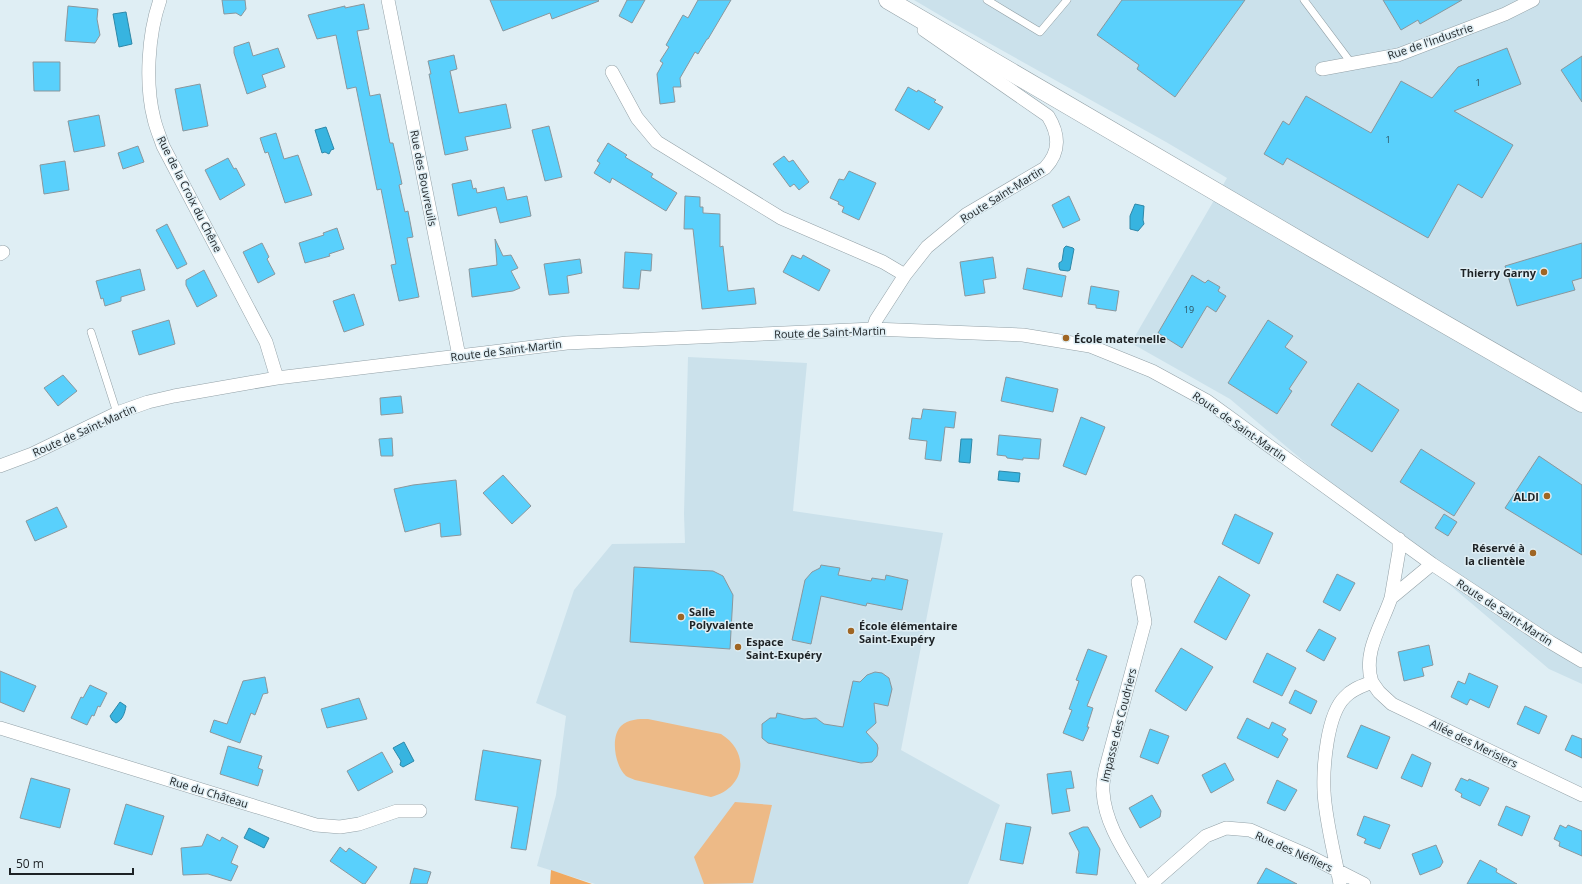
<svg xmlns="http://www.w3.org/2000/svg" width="1582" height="884" viewBox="0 0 1582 884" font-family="'Open Sans',sans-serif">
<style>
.built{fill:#cbe1eb}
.green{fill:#edba87}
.forest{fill:#f0a960}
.water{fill:#37b4e0;stroke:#2f88a8}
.building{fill:#59d0fc;stroke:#8a979d}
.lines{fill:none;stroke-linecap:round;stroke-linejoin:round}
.service-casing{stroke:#93a1a7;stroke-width:8}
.minor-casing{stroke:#93a1a7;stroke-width:14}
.secondary-casing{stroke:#93a1a7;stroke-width:19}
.service{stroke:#fff;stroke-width:7}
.minor{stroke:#fff;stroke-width:13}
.secondary{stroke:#fff;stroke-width:18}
.poi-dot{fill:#9f6523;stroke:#dfeef4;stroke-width:1.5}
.labels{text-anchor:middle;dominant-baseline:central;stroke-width:3;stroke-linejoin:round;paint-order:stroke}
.number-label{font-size:9px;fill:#2c4e5b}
.street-label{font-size:11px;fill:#1d2225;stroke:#dfeef4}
.poi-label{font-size:11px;font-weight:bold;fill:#1d2225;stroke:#dfeef4;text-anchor:start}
</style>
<rect width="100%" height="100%" fill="#dfeef4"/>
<path class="built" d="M914,0H1582V684L1549,669L1230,399L1131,343L1227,178L1166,142L953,23Z
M688,357L807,363L793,511L943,533L901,750L1000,805L968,884H595L537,866L556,795L566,716L536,703L574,590L612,544L685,543L684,514Z"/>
<path class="green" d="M648,719L721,734C751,753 745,788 711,797L635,780C632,779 628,777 626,776C615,766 610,737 621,726C628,719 639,719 648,719Z
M735,802L772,805L753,883L704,884L694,857Z"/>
<path class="forest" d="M551,870L592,884H550Z"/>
<path class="water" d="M126,12L132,44L119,47L113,14Z
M326,127L334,149L331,150L329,154L325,152L322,153L315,130Z
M1135,204L1144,206L1143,220L1144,224L1138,231L1130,229V216Z
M1066,246L1073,248L1074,249L1070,270L1068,271L1060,270L1059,267V263L1062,261L1064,248Z
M961,439H972L970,463L959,462Z
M999,471L1020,473L1019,482L998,480Z
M120,702L126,706C125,712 123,720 116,723L112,720L110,716Z
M404,742L414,761L403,767L400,765L401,761L393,748Z
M249,828L269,838L264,848L244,838Z"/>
<path class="building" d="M222,0H245L246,9L241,16L236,13L224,14Z
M490,0H598L599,1L552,19L550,13L503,31Z
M627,0H645L632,23L619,16Z
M698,0H731L708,39H707L698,54L695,52L680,78L681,87H673L675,102L660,104L657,74L663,63L660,61L669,47L666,45L683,15L688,18Z
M1122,0H1245L1175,97L1137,69L1139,65L1097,35Z
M1383,0H1462L1420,24L1418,20L1401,30Z
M364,4L369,29L357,31L370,96L380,94L390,143H393L402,184L399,185L405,212L408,211L413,237L407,238L419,297L399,301L391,265L396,264L381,189L377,190L356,87L347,89L336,35L317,39L308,15L345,6V8Z
M68,6L98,9L97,19L100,35L95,43L65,41Z
M249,42L253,56L278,48L285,67L262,75L266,87L247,94L234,53V47Z
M1507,48L1521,84L1454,111L1513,145L1482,198L1458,184L1428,238L1287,158L1283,165L1264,154L1283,121L1289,125L1306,96L1371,133L1401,81L1432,98L1458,67Z
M454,55L457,69L450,71L459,113L506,104L511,128L465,137L468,150L445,155L429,74H431L428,61Z
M1582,56V102L1561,70Z
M33,62H60V91H34Z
M200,84L208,126L183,131L175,89Z
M908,87L917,92L918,90L936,100L934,102L943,107L929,130L895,110Z
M99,115L105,146L74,152L68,121Z
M549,126L562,177L545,181L532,130Z
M276,133L284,159L298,155L312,195L285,203L268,152L265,153L260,138Z
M608,143L627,155L625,157L653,174L651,177L677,193L666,211L612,178L610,183L594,173L600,163L597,161Z
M138,146L144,162L123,169L118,153Z
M784,156L789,162L793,160L809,182L799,190L794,184L790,187L773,164Z
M228,158L234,169L236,168L245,185L220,200L205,170Z
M65,161L69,190L44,194L40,165Z
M849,171L876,183L859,220L842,212L844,207L838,204L839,202L830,198L839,179L844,180Z
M471,180L473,189L476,188L477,193L504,187L507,200L527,196L531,216L500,223L496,207L458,216L452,184Z
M685,196L700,197V207H703V213L720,214V247L723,246L728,291L754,288L756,304L702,309L693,229H684Z
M1069,196L1080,220L1063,228L1052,205Z
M167,224L187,264L177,269L156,230Z
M337,228L344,249L329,254L330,256L305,263L299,243L324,235L323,233Z
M495,239L503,256L511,255L518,268L511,271L520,288L513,291L472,297L469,269L497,265Z
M262,243L269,257L267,259L275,274L258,283L243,252Z
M1582,243V278L1572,281L1575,290L1517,306L1505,266Z
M625,252L652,254L651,271L641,270L639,289L623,288Z
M792,255L801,259L803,255L830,270L819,291L783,272Z
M993,257L996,278L983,280L985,293L965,296L960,262Z
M580,259L582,273L567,276L569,293L549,295L544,264Z
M1027,268L1066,276L1062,297L1023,289Z
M140,269L145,290L121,297V301L105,306L103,298L101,299L96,281Z
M204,270L217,296L197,307L186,285V280Z
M1192,275L1205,283L1208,280L1220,287L1218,291L1226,296L1216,312L1207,306L1182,348L1158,333Z
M1091,286L1119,291L1116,311L1096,308V305L1088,304Z
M354,294L364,325L344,332L333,301Z
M169,320L175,344L139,355L132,331Z
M1268,320L1293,336L1285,347L1307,362L1289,389L1292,391L1277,414L1228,383Z
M63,375L77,391L58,406L44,388Z
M1006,377L1058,389L1053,412L1001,401Z
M1358,383L1399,410L1372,452L1331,425Z
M401,396L403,413L381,415L380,398Z
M923,409L956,412L954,428L945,427L941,461L925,459L927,441L909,439L912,418L921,419Z
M1081,417L1105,427L1086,475L1063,466Z
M999,435L1041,439L1039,459L1023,458V460L1007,458L1006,456L997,455Z
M392,438L393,456H381L379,439Z
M1421,449L1475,483L1454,516L1400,482Z
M1539,456L1582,485V555L1505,508Z
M503,475L531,506L512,524L483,493Z
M456,480L461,535L441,537L440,523L405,532L394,489L413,485Z
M57,507L67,527L35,541L26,521Z
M1235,514L1273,533L1259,564L1222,544Z
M1444,514L1457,522L1448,536L1435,528Z
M821,565L840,568L838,575L871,581L872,578L885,580L886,575L908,580L902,610L867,603L866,606L821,596L811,644L792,640L805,580L812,572L820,568Z
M634,567L713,571L723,576L733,595L730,649L630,642Z
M1337,574L1355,583L1340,611L1323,602Z
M1219,576L1250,595L1226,640L1194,622Z
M1319,629L1336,638L1324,661L1306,651Z
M1429,645L1433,665L1422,668L1424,676L1404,681L1398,652Z
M1181,648L1213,667L1186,711L1155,691Z
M1088,649L1107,656L1087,706L1093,708L1087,727H1089L1083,741L1063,733L1072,710L1069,709L1079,681L1076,680Z
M1267,653L1296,668L1282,696L1253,682Z
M0,671L36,686L24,712L0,702Z
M875,672L882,673L889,678L892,689L888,706L874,703L876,723L866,732L877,744L878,748L877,756L872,762L861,763L768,743L762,738V724L770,718H776L777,713L804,719L816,718L824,724L843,727L853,681L860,682L867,675Z
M1469,673L1498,686L1489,708L1470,699L1467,705L1451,697L1458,681L1465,684Z
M265,677L268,693L263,694L255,715L251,713L240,743L210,732L214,720L227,724L243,681Z
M90,685L107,693L100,707L98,706L94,716L92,715L87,725L71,718L81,697L83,698Z
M1295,690L1317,701L1311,714L1289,703Z
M359,698L367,719L327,728L321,709Z
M1525,706L1547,716L1539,734L1517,724Z
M1247,718L1269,729L1272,722L1286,729L1282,735L1288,739L1278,758L1237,738Z
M1361,725L1390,737L1377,769L1347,757Z
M1150,729L1169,736L1158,764L1140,757Z
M1572,735L1582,739V758L1565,750Z
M228,746L262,756L258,768L263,770L258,786L220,774Z
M483,750L541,760L526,850L511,848L518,807L475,800Z
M382,752L393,772L358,791L347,771Z
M1412,754L1431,763L1422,787L1401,778Z
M1225,763L1234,780L1211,793L1202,775Z
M1071,771L1074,788L1066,789L1070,811L1052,814L1047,774Z
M31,778L70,789L60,828L20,818Z
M1461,778L1468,781L1469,779L1489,788L1480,806L1461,797L1462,794L1455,790Z
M1277,780L1297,790L1285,811L1267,803Z
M1152,795L1161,811L1160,817L1140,828L1129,808Z
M126,804L164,816L152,855L114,844Z
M1506,806L1530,816L1522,836L1498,825Z
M1364,816L1390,825L1380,849L1364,843L1366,839L1357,835Z
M1006,823L1031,827L1023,864L1000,860Z
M1560,825L1566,828L1568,825L1582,831V856L1559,846L1560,842L1554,839Z
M1083,827H1088L1100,849L1097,875L1076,873L1079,852L1069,833Z
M207,834L220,841L222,837L238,846L231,863L238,866L231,881L208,874L183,875L181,848L202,846Z
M1436,845L1443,862L1440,867L1420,875L1412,854Z
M340,847L346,852L349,848L377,867L365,884H363L330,861Z
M1480,860L1497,869L1496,872L1517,884H1467Z
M414,868L431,872L427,884H410Z
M1266,868L1297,884H1257Z"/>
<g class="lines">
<g class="service-casing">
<path id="service" d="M987,0L1040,32L1067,0
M1304,0L1352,64
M91,332L117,413"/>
</g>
<g class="minor-casing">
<path id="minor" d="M160,0C148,34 145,84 154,119C156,128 160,137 163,146L266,342L277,378
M388,0L459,356
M1322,69L1398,55L1505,14L1533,0
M612,72L637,118L657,142L781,218L883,262L905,275
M0,254L3,252
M873,329L876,320L905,275L927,247L967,214L1045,168C1061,151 1059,134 1048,116L924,30
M0,466L32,454L117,413L148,402L174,396L277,378L567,343L873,329L1023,335L1090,346L1152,371L1207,401L1432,564L1550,642L1582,661
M1399,539V551L1391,598L1432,564
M1138,582L1145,622L1105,771C1104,778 1102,785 1103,792C1105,826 1128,856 1144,884
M1372,682L1379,692L1392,704L1582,795
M0,728L316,825L340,827L359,824L397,811H420
M1151,884L1206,836L1226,828L1250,830L1307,855L1364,884
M1340,884C1335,855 1325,819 1324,791C1323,766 1327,714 1345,697C1352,689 1362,686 1372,682C1362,653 1382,625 1391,598"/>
</g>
<g class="secondary-casing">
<path id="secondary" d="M888,0L1314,249L1582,403"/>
</g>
<use href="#service" class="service"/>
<use href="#minor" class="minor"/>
<use href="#secondary" class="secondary"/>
</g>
<g class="poi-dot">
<circle cx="1544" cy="272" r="4"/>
<circle cx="1066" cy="338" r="4"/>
<circle cx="1547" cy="496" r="4"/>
<circle cx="1533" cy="553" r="4"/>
<circle cx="681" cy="617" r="4"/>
<circle cx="851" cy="631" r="4"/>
<circle cx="738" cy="647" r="4"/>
</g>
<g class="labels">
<g class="number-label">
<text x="1478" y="82">1</text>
<text x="1388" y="139">1</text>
<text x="1189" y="309">19</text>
</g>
<g class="street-label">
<text transform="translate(1430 41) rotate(-19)">Rue de l'Industrie</text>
<text transform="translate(424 178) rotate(79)">Rue des Bouvreuils</text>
<text transform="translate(190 194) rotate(63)">Rue de la Croix du Chêne</text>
<text transform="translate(1002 194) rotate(-32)">Route Saint-Martin</text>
<text transform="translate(830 332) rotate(-2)">Route de Saint-Martin</text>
<text transform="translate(506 350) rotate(-7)">Route de Saint-Martin</text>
<text transform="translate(1240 426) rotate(35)">Route de Saint-Martin</text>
<text transform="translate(84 430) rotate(-24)">Route de Saint-Martin</text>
<text transform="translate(1505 612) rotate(33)">Route de Saint-Martin</text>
<text transform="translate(1118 725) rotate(-76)">Impasse des Coudriers</text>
<text transform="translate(1474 743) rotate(26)">Allée des Merisiers</text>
<text transform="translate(209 792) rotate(17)">Rue du Château</text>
<text transform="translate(1294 851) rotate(24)">Rue des Néfliers</text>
</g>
<g class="poi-label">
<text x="1536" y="272" text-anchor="end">Thierry Garny</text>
<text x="1074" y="338">École maternelle</text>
<text x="1539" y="496" text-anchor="end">ALDI</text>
<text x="1525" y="547" text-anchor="end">Réservé à<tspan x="1525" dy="13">la clientèle</tspan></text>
<text x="689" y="611">Salle<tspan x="689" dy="13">Polyvalente</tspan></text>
<text x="859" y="625">École élémentaire<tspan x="859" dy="13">Saint-Exupéry</tspan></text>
<text x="746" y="641">Espace<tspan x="746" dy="13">Saint-Exupéry</tspan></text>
</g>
</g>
<path d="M10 868v6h123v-6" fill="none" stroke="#1d2225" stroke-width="2"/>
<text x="16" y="868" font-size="12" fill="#1d2225" stroke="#dfeef4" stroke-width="3" paint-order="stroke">50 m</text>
</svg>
